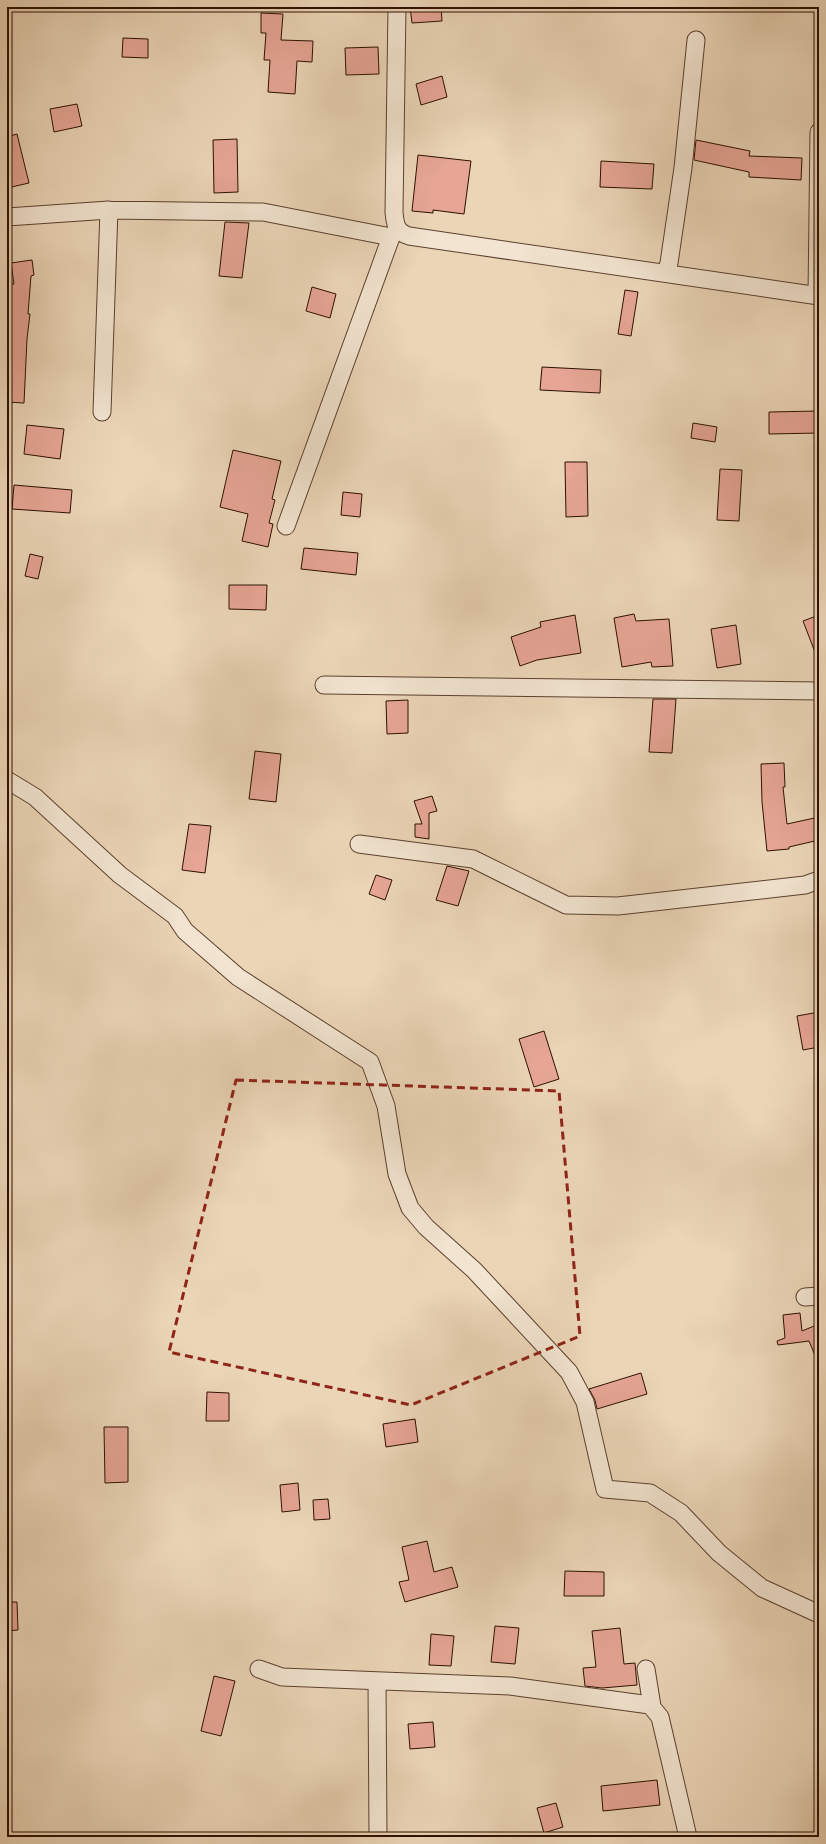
<svg xmlns="http://www.w3.org/2000/svg" width="826" height="1844" viewBox="0 0 826 1844" font-family="'IM FELL English',serif">
<style>
.building{fill:#e6a595;stroke:#2d0f00}
.lines{fill:none;stroke-linecap:round;stroke-linejoin:round}
.minor-casing{stroke:#5c402e;stroke-width:19}
.minor{stroke:#f2e4d0;stroke-width:17}
.marked{fill:none;stroke:#8f2418;stroke-width:3;stroke-dasharray:8 5;stroke-linejoin:round}
</style>
<rect width="100%" height="100%" fill="#ebd5b7"/>
<filter id="stains"><feTurbulence type="fractalNoise" baseFrequency=".005" numOctaves="4"/><feColorMatrix values="0 0 0 0 .2 0 0 0 0 .09 0 0 0 0 .02 0 0 0 .5 -.17"/></filter>
<radialGradient id="worn" r=".72"><stop offset=".6" stop-color="#630" stop-opacity="0"/><stop offset="1" stop-color="#630" stop-opacity=".3"/></radialGradient>
<path class="building" d="M410,7H441L442,21L412,23Z
M261,13L283,14L281,40L313,41L312,62L297,61L295,94L268,92L270,60H264L266,33H261Z
M123,38L148,39V58L122,57Z
M378,47L379,74L346,75L345,48Z
M442,76L447,97L421,105L416,84Z
M77,104L82,126L54,132L50,109Z
M17,134L29,183L7,188V137Z
M237,139L238,192L214,193L213,140Z
M696,140L750,151L749,156L802,158L801,180L749,177V172L694,160Z
M418,155L471,161L464,214L433,210V213L412,211Z
M601,161L654,164L652,189L600,187Z
M225,222L249,223L242,278L219,276Z
M32,260L34,275L31,276L28,314H30L27,339L24,403L7,402V313L10,284H14L11,263Z
M312,287L336,294L330,318L306,311Z
M625,290L638,292L631,336L618,334Z
M542,367L601,370L600,393L540,390Z
M819,411V433L769,434V412Z
M693,423L717,427L715,442L691,438Z
M27,425L64,429L60,459L24,454Z
M233,450L281,461L272,499L275,500L269,523L273,524L268,547L242,541L248,514L220,507Z
M565,462H587L588,516L566,517Z
M720,469L742,470L739,521L717,520Z
M14,485L72,490L70,513L12,509Z
M343,492L362,494L360,517L341,515Z
M304,548L358,553L356,575L301,569Z
M30,554L43,557L38,579L25,576Z
M229,585H267L266,610L229,609Z
M634,614L636,621L669,619L673,666L652,667L651,662L622,667L614,618Z
M575,615L581,653L537,660L520,666L511,637L541,627L540,622Z
M819,615V660H818L803,621Z
M736,625L741,664L717,668L711,629Z
M653,699H676L672,753L649,752Z
M408,700V733L387,734L386,701Z
M255,751L281,754L276,802L249,799Z
M784,763L785,787H783L787,824L819,817V840L789,847V849L767,851L762,802L761,764Z
M432,796L437,811L429,813V839L415,837V824H422L414,801Z
M189,824L211,826L205,873L182,870Z
M447,866L469,871L458,906L436,900Z
M376,875L392,880L385,900L369,894Z
M819,1012V1047L803,1050L797,1016Z
M544,1031L559,1079L534,1087L519,1039Z
M800,1313L802,1331L819,1324V1365L809,1341L778,1345L777,1341L785,1338L783,1315Z
M641,1373L647,1394L597,1409L595,1400L589,1389Z
M207,1392L229,1393V1421H206Z
M415,1419L418,1442L386,1447L383,1424Z
M104,1427H128V1482L105,1483Z
M298,1483L300,1510L282,1512L280,1485Z
M328,1499L330,1519L314,1520L313,1500Z
M427,1541L434,1572L452,1567L458,1587L405,1602L399,1582L409,1580L402,1547Z
M565,1571L604,1572V1596H564Z
M7,1602H17L18,1630L7,1631Z
M495,1626L519,1628L515,1664L491,1662Z
M620,1628L624,1664L635,1663L637,1685L602,1688L585,1686L583,1668L596,1667L592,1631Z
M431,1634L454,1636L451,1666L429,1665Z
M214,1676L235,1681L221,1736L201,1731Z
M433,1722L435,1747L410,1749L408,1724Z
M657,1780L660,1805L603,1811L601,1786Z
M556,1803L563,1827L544,1833L537,1808Z"/>
<g class="lines">
<g class="minor-casing">
<path id="minor" d="M397,7L394,212C395,224 396,232 409,236L819,296
M7,217L109,210L263,212L391,237L286,526
M666,273L669,263L683,168L696,40
M817,295L819,132
M102,412L109,210
M324,685L819,691
M7,780L35,797L120,875L175,916L185,931L238,977L370,1062L386,1106L397,1174L410,1208L426,1227L474,1270L569,1372L585,1402L605,1489L650,1493L681,1513L719,1553L762,1588L819,1614
M359,844L473,859L566,905L618,906L805,885L819,880
M805,1297L819,1296
M259,1669L282,1677L510,1686L650,1705L660,1717L688,1837
M646,1669L652,1706L650,1705
M377,1681L378,1837"/>
</g>
<use href="#minor" class="minor"/>
</g>
<path class="marked" d="M236,1080L559,1091L580,1336L411,1405L169,1352Z"/>
<rect width="826" height="1844" fill="none" stroke="#ebd5b7" stroke-width="24"/>
<rect x="8" y="8" width="810" height="1828" fill="none" stroke="#2d0f00" stroke-width="2"/>
<rect x="12" y="12" width="802" height="1820" fill="none" stroke="#2d0f00"/>
<rect width="100%" height="100%" filter="url(#stains)"/>
<rect width="100%" height="100%" fill="url(#worn)"/>
</svg>
